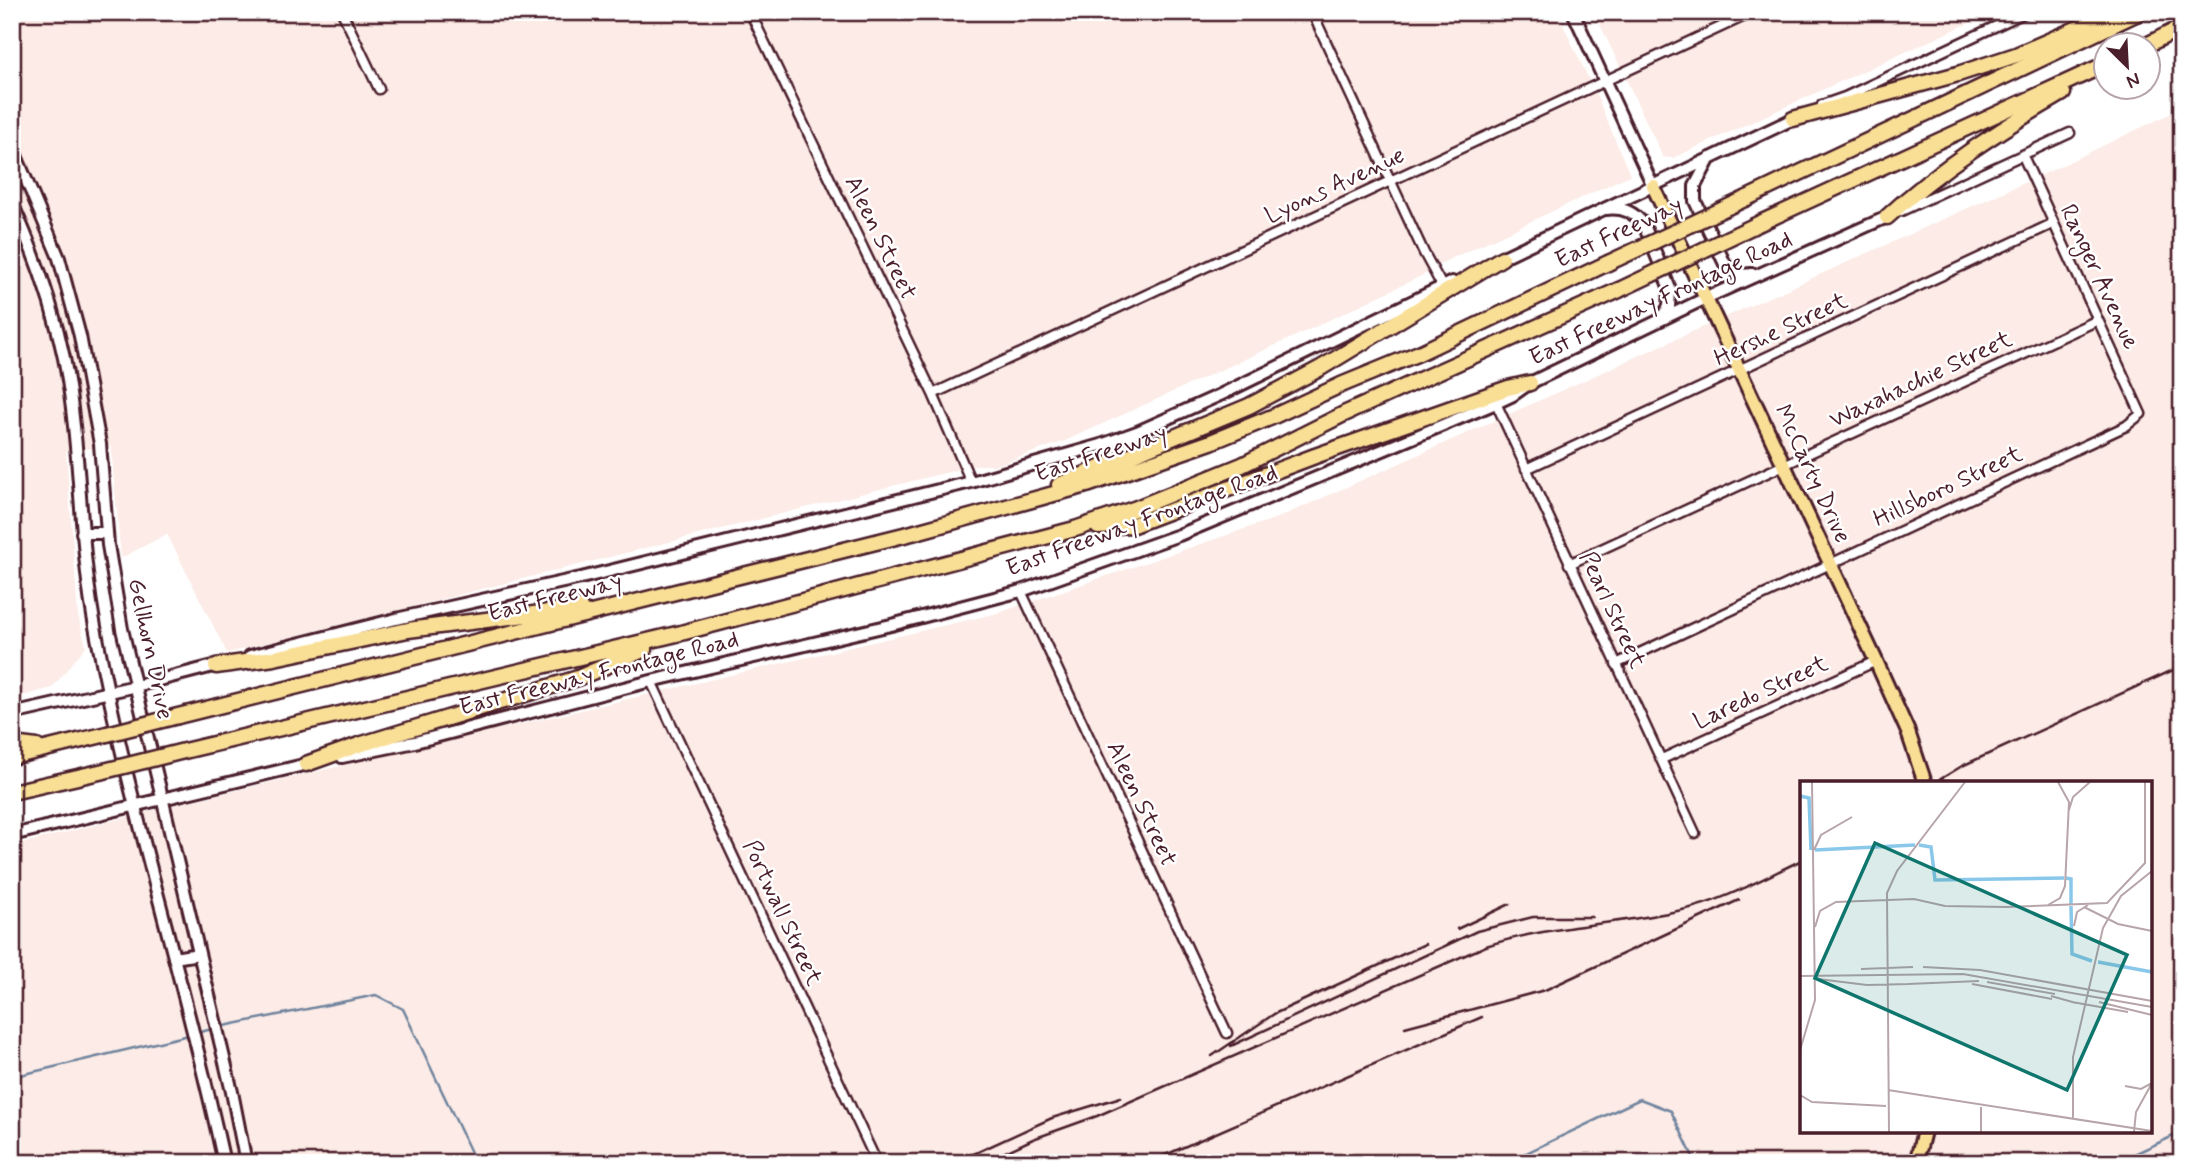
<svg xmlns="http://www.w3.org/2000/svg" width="2194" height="1175" viewBox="0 0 2194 1175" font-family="Mynerve,sans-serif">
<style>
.built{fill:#fcebe6;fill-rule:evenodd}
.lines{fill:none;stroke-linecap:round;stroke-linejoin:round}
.stream{stroke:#70849e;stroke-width:2.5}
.minor-casing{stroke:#4a1f2b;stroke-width:13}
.secondary-casing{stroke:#4a1f2b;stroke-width:16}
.primary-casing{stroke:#4a1f2b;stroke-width:18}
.motorway-casing{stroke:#4a1f2b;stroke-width:19}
.minor{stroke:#fff;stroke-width:8}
.secondary{stroke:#fff;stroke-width:10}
.primary{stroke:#f9df96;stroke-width:12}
.motorway{stroke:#f9df96;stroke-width:14}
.rail{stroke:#4a1f2b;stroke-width:2.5}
.motorway-bridge-casing{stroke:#4a1f2b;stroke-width:19;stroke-linecap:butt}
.motorway-bridge{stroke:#f9df96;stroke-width:14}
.labels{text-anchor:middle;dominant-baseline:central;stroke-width:5;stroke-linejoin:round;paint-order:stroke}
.street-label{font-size:24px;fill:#4a1f2b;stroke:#fff}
.inset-river{fill:none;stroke:#89c8ea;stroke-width:3.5}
.inset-road{fill:none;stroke:#b7a5aa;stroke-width:2}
.view{fill:#0f766e;fill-opacity:0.15;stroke:#0f766e;stroke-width:3.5}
.inset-edge{fill:none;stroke:#4a1f2b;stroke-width:3.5}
</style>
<rect width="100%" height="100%" fill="#fff"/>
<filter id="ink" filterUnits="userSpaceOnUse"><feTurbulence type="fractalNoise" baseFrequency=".0143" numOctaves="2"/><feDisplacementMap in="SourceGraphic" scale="14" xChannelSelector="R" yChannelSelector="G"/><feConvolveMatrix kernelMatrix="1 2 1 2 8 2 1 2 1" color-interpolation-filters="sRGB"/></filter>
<g filter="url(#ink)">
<path class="built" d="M12,12H1557L1598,99L1630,175L1444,262L1423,275L1300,334L1065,441L997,465H976L227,653L167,534L121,558L111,446L66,451L78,616L86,646L52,688L12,699Z
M1594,12H1993L1673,158L1663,157Z
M2182,108V1163H12V846L182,803L998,613L1280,517L2046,173ZM1802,783H2150V1131H1802Z"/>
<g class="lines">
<path class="stream" d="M219,1027L376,995L403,1009L476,1163
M195,1033L213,1029
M12,1077L189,1035
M1505,1163L1640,1099L1671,1111L1696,1163
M2115,1163L2182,1132"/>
<g class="minor-casing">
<path id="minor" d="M342,12L379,89
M750,12L933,394L971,482
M1312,12L1424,253L1442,286
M1822,105L1845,97L2026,12
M1901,211L2070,133
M933,394L1753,12
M1496,403L1695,833
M1526,469L2052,224
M1569,564L2098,320
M1021,591L1227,1033
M1616,664L2126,426L2141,414L2023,156
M651,681L877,1163
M1662,759L1876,661"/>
</g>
<g class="secondary-casing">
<path id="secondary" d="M1573,12L1653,186
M12,146L59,258L80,336L100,444L108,545L122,629L232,1092L246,1163
M1710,158L1695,186V201L1725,264C1734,273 1739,276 1752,274
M12,203C34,252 53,305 64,358C82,449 78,542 96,632C130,811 186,985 224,1163
M1606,209C1623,207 1634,212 1644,225L1670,289L1669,307L1661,318
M1495,261L1793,119
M82,533H107
M250,656L396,619L581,578L971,482L1101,445L1137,432L1220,395L1452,282
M12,714L136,686L221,664
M342,757L415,742L651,681L891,625L1021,591L1179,535L1496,403L1513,395L1530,383L1706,298L1887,217
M12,835L312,763
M174,958L199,954"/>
</g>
<g class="primary-casing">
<path id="primary" d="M1653,186L1876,661L1908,732L1925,783
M1916,1163L1924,1131"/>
</g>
<g class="motorway-casing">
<path id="motorway" d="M2145,46L2182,27
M1793,119L1958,74L2016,55L2115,12
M1747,198L2140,12
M1887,217C1940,168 2001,129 2063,93
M1760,223L2106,64
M1059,485L1249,406L1319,369L1502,258
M1098,527L1133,525L1315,456L1508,388L1530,383
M216,666L274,658L408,630L580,608
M178,716L912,533L1090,484L1211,442L1272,417L1341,385L1419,353L1608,263
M12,744L37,747
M184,751L681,633L1075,529L1134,509L1242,465L1344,414L1619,290
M12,757L107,734
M306,764L359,745L578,678L645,649
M12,792L104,771"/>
</g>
<use href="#minor" class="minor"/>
<use href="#secondary" class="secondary"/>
<use href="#primary" class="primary"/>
<use href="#motorway" class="motorway"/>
<path class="rail" d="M1934,783L1962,766L2182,666
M1457,929L1510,904
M1405,1027L1545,990L1739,900
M1231,1046L1477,931L1533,917H1592
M1212,1056L1274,1014L1425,944
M954,1163L1052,1118L1121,1097
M982,1163L1033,1139L1097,1116L1486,946C1550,925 1617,925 1682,910C1724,901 1763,878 1802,860
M1147,1163L1482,1017"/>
<g class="motorway-bridge-casing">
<path id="motorway-bridge" d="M1608,263L1747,198
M1619,290L1760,223
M107,734L178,716
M104,771L184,751"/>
</g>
<use href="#motorway-bridge" class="motorway-bridge"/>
</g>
</g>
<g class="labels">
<g class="street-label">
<text transform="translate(1335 186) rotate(-25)">Lyons Avenue</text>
<text transform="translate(1619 233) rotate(-25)">East Freeway</text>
<text transform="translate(880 238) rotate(64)">Aleen Street</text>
<text transform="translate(2099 277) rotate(65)">Ranger Avenue</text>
<text transform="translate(1661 299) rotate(-25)">East Freeway Frontage Road</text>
<text transform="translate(1781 330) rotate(-25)">Hershe Street</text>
<text transform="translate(1921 380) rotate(-25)">Waxahachie Street</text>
<text transform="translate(1101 454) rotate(-18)">East Freeway</text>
<text transform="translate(1812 474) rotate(65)">McCarty Drive</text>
<text transform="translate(1948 487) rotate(-25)">Hillsboro Street</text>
<text transform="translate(1142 521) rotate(-20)">East Freeway Frontage Road</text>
<text transform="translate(555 598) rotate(-14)">East Freeway</text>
<text transform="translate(1612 610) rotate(65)">Pearl Street</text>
<text transform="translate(150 649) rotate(78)">Gellhorn Drive</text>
<text transform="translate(599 674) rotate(-14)">East Freeway Frontage Road</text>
<text transform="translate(1761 693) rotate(-25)">Laredo Street</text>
<text transform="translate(1141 804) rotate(65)">Aleen Street</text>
<text transform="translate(782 913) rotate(65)">Portwall Street</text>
</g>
</g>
<g transform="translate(1800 781)">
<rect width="352" height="352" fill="#fff"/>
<path class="inset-river" d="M0,15L9,17L11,69M119,64L131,66L135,99L264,97M15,69L115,64M266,97L271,98V124M271,125L272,173L292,180M298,181L352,191"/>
<path class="inset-road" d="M269,29L273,16L290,1M14,69L21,54L52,36M248,124L260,117L265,105L269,21L258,1M284,126L318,143L352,150M274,145L277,131L288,124M15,146L20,130L36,121L114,118L145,125L206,126L307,122L345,82V1M123,186L180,189L352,220M61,188L113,186M0,195L163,193L352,226M18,198L67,204M187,201L255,213M108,203L179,200M172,203L252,218M67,204L110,203M251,215L276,222M272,221L328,231M299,221L352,234M0,269L15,219L12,1M325,305L341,308L352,302M88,309L352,350M0,314L12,321L86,325M181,326V351M273,338V276L303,147L321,115L352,90M89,351L87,112L97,90L165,1M334,351L336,331L352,302"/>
<path class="view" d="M75,62L327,174L267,309L15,197Z"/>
<rect width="352" height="352" class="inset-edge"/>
</g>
<rect width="2194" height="1175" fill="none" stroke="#fff" stroke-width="42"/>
<rect x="21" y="21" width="2152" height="1133" fill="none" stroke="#4a1f2b" stroke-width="2.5" filter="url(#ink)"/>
<g transform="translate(2127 66) rotate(156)"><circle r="33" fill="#ffffff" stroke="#b7a5aa" stroke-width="2"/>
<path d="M0-5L12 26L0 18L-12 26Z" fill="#4a1f2b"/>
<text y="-10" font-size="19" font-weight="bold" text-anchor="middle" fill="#4a1f2b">N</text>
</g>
</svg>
